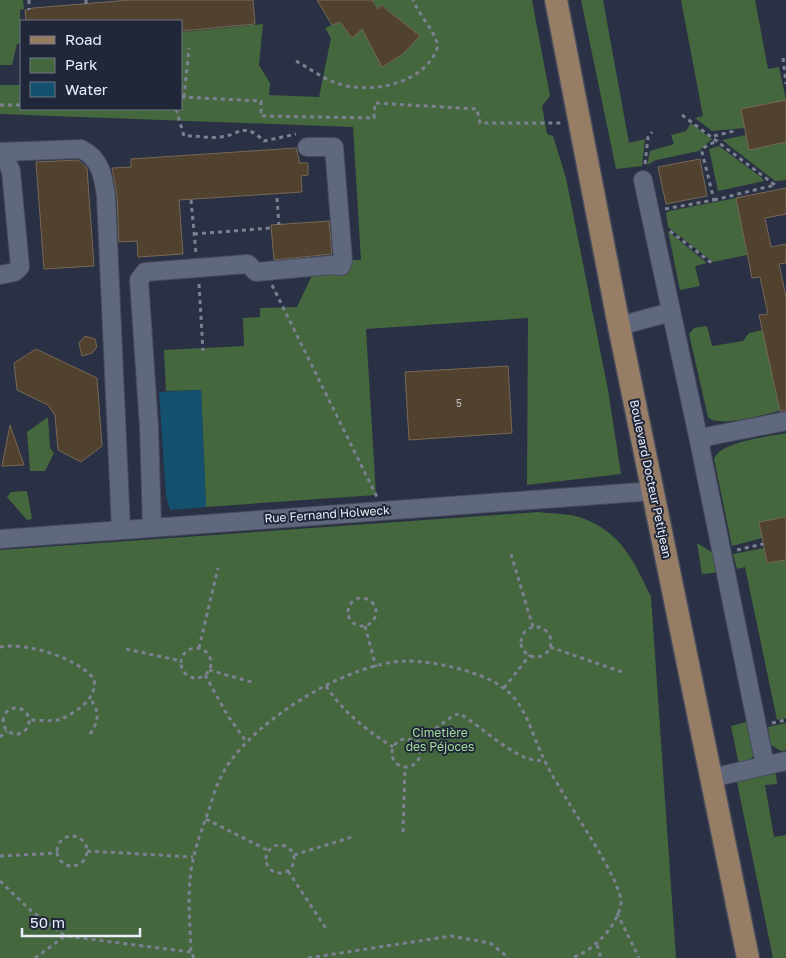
<svg xmlns="http://www.w3.org/2000/svg" width="786" height="958" viewBox="0 0 786 958" font-family="'Golos Text',sans-serif">
<style>
.green{fill:#44673d}
.water{fill:#13516f}
.building{fill:#514230;stroke:#786855}
.lines{fill:none;stroke-linecap:round;stroke-linejoin:round}
.minor-casing{stroke:#464c5c;stroke-width:20}
.major-casing{stroke:#464c5c;stroke-width:25}
.path{stroke:#7b8191;stroke-width:3;stroke-dasharray:4 4;stroke-linecap:butt}
.minor{stroke:#60687d;stroke-width:18}
.major{stroke:#977d65;stroke-width:22}
.labels{text-anchor:middle;dominant-baseline:central;stroke-width:4;stroke-linejoin:round;paint-order:stroke}
.number-label{font-size:10px;fill:#c3c3c8}
.street-label{font-size:12px;fill:#e9eefa;stroke:#202739}
.park-label{font-size:12px;fill:#a4dc99;stroke:#202739}
</style>
<rect width="100%" height="100%" fill="#2a3144"/>
<path class="green" d="M0,0H23L24,9L20,10L21,43L17,44L12,65H0Z
M372,0H532L550,96L542,106L547,134L553,136L566,178L608,390L621,474L527,485L528,318L366,329L376,495L206,507L201,390L166,391L164,350L244,346L243,318L260,317V308L297,307L314,271L348,260H361L353,127L0,114V85H21V109H181V32L263,24L259,65L270,83L269,95L319,97L331,38L325,28L340,22L352,37L362,29L383,67L403,54L420,36L382,5L378,8Z
M581,0H603L629,143L645,139L642,166L616,169Z
M681,0H755L768,69L779,67L786,100L741,109L745,128L712,131L695,118L703,116Z
M691,123L712,139L699,151L656,160L647,165L650,151L674,144L671,135L686,131Z
M746,135L750,150L786,142V180L775,181L722,140Z
M719,146L762,178L764,181L718,191L709,149Z
M736,198L747,255L713,262L668,227L666,213L669,211Z
M668,231L707,263L695,266L700,286L680,290Z
M707,326L712,346L743,341L749,333L763,330L776,394L786,409C769,413 720,429 708,417L689,334L694,328Z
M48,417L50,448L54,453L45,471H30L27,432Z
M786,433V517L759,522L762,538L732,546L714,459C720,441 768,437 786,433Z
M27,491L32,519L27,520L7,497L11,492Z
M539,512C552,514 569,513 582,518C621,532 634,561 651,597L676,958H0V550Z
M697,543L718,556L722,572L702,574Z
M764,548L767,563L786,560V718L777,720L745,567L737,569L733,554Z
M750,721L755,754L747,763L739,765L731,726Z
M786,723V750L781,751L771,745L768,727Z
M776,774L777,784L765,785L774,837L786,835V958H773L737,782L742,779Z"/>
<path class="water" d="M201,390L206,507L170,510L166,496L159,392Z"/>
<path class="building" d="M130,0H253L255,24L181,31V21H26L25,10L33,8Z
M317,0H372L378,9L381,5L420,36L403,54L382,67L362,29L352,38L340,22L332,25Z
M786,100V142L749,150L741,109Z
M296,148L300,163H308V175L301,176L302,192L179,200L183,254L138,257L137,241L119,242L117,195L112,168L131,167V159Z
M700,159L707,196L666,204L658,167Z
M78,160L87,168L94,266L44,269L36,162Z
M786,188V214L765,218L771,247L786,244V263L779,264L786,297V411H780L759,315L768,314L760,277L752,278L736,198Z
M329,221L332,254L274,260L271,225Z
M85,336L95,339L97,347L92,353L82,356L79,343Z
M36,349L97,378L102,446L81,462L58,450L55,415L48,405L17,390L14,363Z
M508,366L512,433L409,440L405,372Z
M10,425L24,465L2,466Z
M786,517V560L767,563L759,522Z"/>
<g class="lines">
<g class="minor-casing">
<path id="minor" d="M0,152L81,149C101,159 103,176 106,196L121,529
M643,180L699,441
M0,275L15,272L20,267L11,171L3,152
M619,326L671,312
M152,526L149,427L139,280L145,272L248,264L256,272L331,265L341,266L343,261L334,147H307
M0,539L654,491
M765,765L699,441L710,436L786,421
M711,778L786,761"/>
</g>
<g class="major-casing">
<path id="major" d="M556,0L619,326L748,958"/>
</g>
<path class="path" d="M29,0V10
M86,0V4
M783,58L786,84
M296,61C309,68 322,78 336,83C371,95 426,84 438,46C434,29 420,17 413,0
M181,97L261,101V116L374,118L375,103L477,109L480,123H561
M184,97L189,48
M0,105H21
M176,109L184,136C196,135 209,139 220,137C240,135 243,121 264,141L296,134
M682,115L775,185
M714,136L734,131
M645,164L648,137L652,132
M277,198L279,225
M191,200L196,253
M714,200L775,185
M665,209L714,200L702,152L703,148L718,140
M670,231L713,264
M194,234L271,228
M199,284L203,351
M272,285L377,497
M737,550L763,544
M511,554L533,627
M348 612a14 14 0 1 1 28 0a14 14 0 1 1-28 0Z
M365,626L376,667
M521 642a15 15 0 1 1 30 0a15 15 0 1 1-30 0Z
M0,647C26,642 78,658 94,679C98,698 77,712 61,719C53,722 38,720 29,720
M550,647L625,673
M181 663a15 15 0 1 1 30 0a15 15 0 1 1-30 0Z
M199,648L218,568
M126,649L181,661
M209,670L255,683
M205,675L228,716L246,741
M326,686C344,713 366,730 393,747
M504,688L530,655
M3 721a13 13 0 1 1 26 0a13 13 0 1 1-26 0Z
M772,723L786,720
M90,734C99,722 100,710 90,699
M0,737L7,731
M392 753a14 14 0 1 1 28 0a14 14 0 1 1-28 0Z
M416,743L454,715L460,714C479,724 524,769 545,759
M206,819L269,851
M403,832L405,767
M57 851a15 15 0 1 1 30 0a15 15 0 1 1-30 0Z
M266 859a14 14 0 1 1 28 0a14 14 0 1 1-28 0Z
M87,851L193,857
M294,855L355,836
M0,856L58,853
M288,871L327,930
M0,881L29,909L65,936
M617,913L639,958
M597,945L601,958
M35,958L65,936L191,952
M194,958L191,952C190,921 186,886 194,856C197,841 203,827 208,812C212,801 215,788 221,777C246,724 348,662 406,661C434,661 480,671 502,687C525,702 531,732 542,755C547,766 553,777 560,788C572,810 621,880 621,902C620,924 591,954 570,958
M308,958L451,936L490,943L509,958"/>
<use href="#minor" class="minor"/>
<use href="#major" class="major"/>
</g>
<g class="labels">
<g class="number-label">
<text x="459" y="403">5</text>
</g>
<g class="street-label">
<text transform="translate(651 479) rotate(78)">Boulevard Docteur Petitjean</text>
<text transform="translate(327 514) rotate(-4)">Rue Fernand Holweck</text>
</g>
<g class="park-label">
<text x="440" y="732">Cimetière<tspan x="440" dy="14">des Péjoces</tspan></text>
</g>
</g>
<rect x="20" y="20" width="162" height="90" fill="#202739" stroke="#707786"/>
<rect x="30" y="36" width="25" height="8" fill="#977d65" stroke="#707786"/>
<text x="65" y="45" font-size="15" fill="#e9eefa">Road</text>
<rect x="30" y="58" width="25" height="15" fill="#44673d" stroke="#707786"/>
<text x="65" y="70" font-size="15" fill="#e9eefa">Park</text>
<rect x="30" y="82" width="25" height="15" fill="#13516f" stroke="#707786"/>
<text x="65" y="95" font-size="15" fill="#e9eefa">Water</text>
<path d="M22 928v8h118v-8" fill="none" stroke="#e9eefa" stroke-width="2.5"/>
<text x="30" y="928" font-size="15" fill="#e9eefa" stroke="#202739" stroke-width="4" paint-order="stroke">50 m</text>
</svg>
